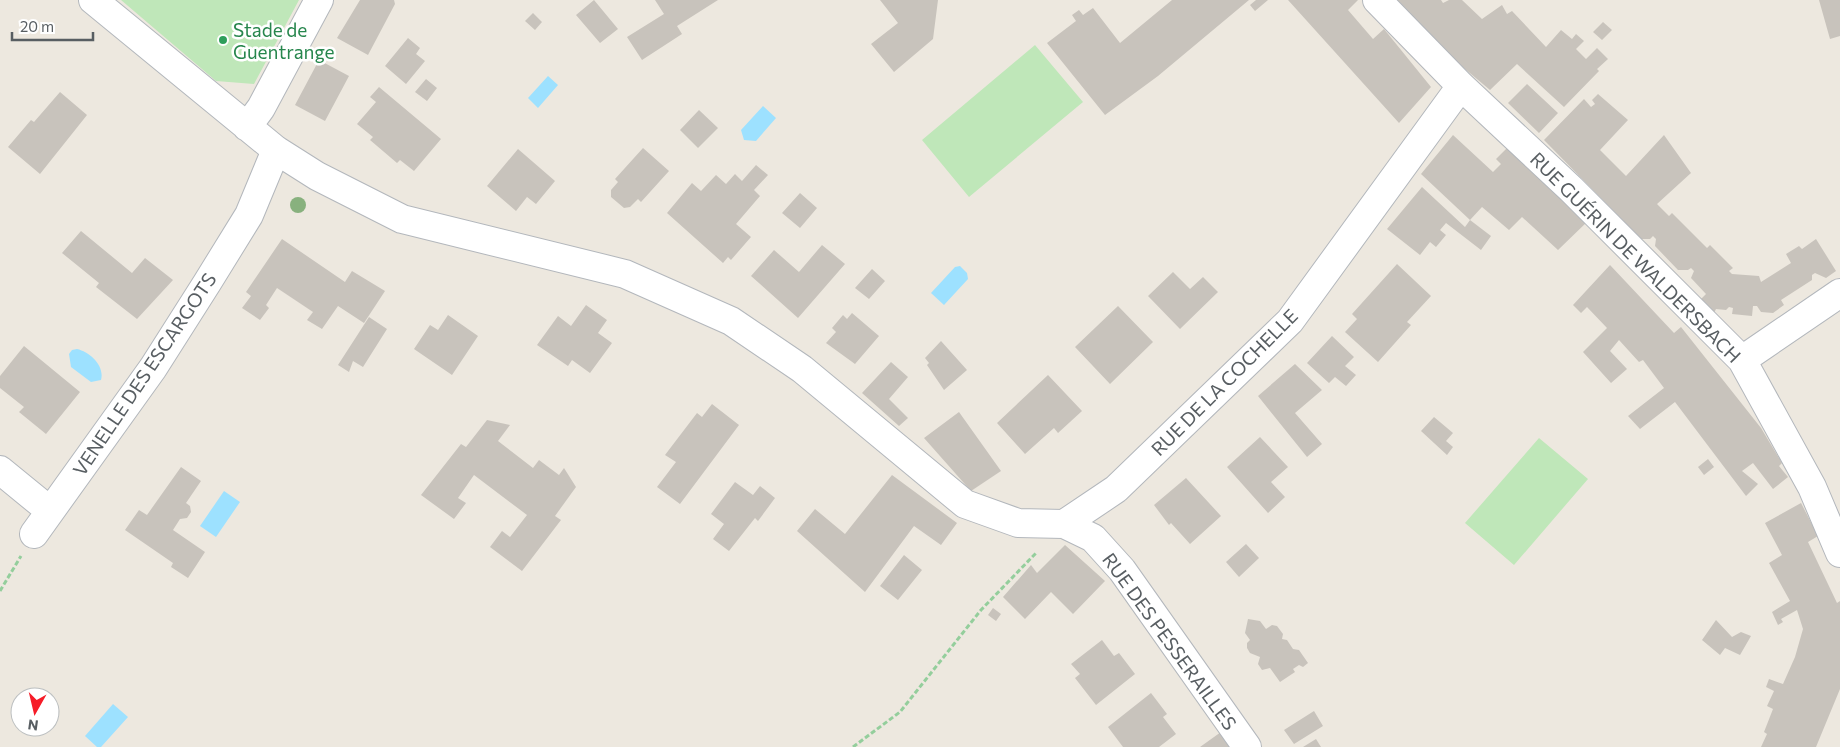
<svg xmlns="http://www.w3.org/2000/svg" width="1840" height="747" viewBox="0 0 1840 747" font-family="Commissioner,sans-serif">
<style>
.green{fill:#bfe7b9}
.water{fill:#9de1ff}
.building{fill:#c8c3bc}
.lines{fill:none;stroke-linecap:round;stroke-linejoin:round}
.street-casing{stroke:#b3b7bc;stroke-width:30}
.path{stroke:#94ce9c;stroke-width:3;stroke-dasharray:5 2.5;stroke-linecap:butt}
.street{stroke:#fff;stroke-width:28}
.tree{fill:#88b17e}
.leisure-dot{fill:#2e9e5b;stroke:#fff;stroke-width:2}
.labels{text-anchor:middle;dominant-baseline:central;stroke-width:5;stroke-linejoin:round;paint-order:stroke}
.leisure-label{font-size:19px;fill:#27864d;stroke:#fff;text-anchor:start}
.street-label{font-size:19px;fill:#585e62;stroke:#fff}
</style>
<rect width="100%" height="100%" fill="#ede8df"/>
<path class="green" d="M121,0H299L254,84L216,81Z
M1035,45L1083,102L969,197L922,140Z
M1539,438L1588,479L1514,565L1465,523Z"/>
<path class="water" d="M548,76L558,85L538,108L528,98Z
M763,106L776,118L756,141L744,140L741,130Z
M960,266L967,273L968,279L944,305L931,293L955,267Z
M77,349C90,352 105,366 101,380L91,382L71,367L69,354L72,350Z
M224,491L240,502L216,537L200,526Z
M113,704L128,717L101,747H97L85,736Z"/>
<path class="building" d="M360,0H394L395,4L368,55L337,38Z
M594,0L618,29L600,43L576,15Z
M655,0H718L677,26L682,34L642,60L627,37L664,14Z
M880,0H938L933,39L894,72L871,44L898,23Z
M1172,0H1249L1158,76L1105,115L1047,43L1076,21L1072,15L1079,10L1083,15L1093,8L1120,43Z
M1256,0H1268L1255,11L1250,5Z
M1288,0H1358L1348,10L1373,39L1384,29L1431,87L1399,123Z
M1396,0H1441L1443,3L1449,0H1462L1482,19L1502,5L1507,14L1512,11L1546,47L1561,30L1572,39L1576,34L1584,41L1576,49L1586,59L1597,48L1608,59L1597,69L1599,71L1564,107L1517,64L1490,90L1452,58Z
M1819,0H1840V36L1830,39Z
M533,13L542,22L535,30L525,21Z
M1603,22L1612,30L1602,40L1593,32Z
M408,38L420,48L416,54L425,61L406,84L385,66Z
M319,60L349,76L325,121L295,105Z
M426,79L437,88L427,101L415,92Z
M1527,84L1558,113L1539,133L1508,103Z
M379,87L441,139L414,171L400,160L397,163L370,140L373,137L357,124L376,102L370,97Z
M60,92L87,115L40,174L8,147L31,120L34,122Z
M1598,94L1628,120L1600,150L1626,176L1664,135L1691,173L1657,204L1669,216L1672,213L1707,248L1710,245L1733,268L1729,271L1732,274L1759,276L1761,282L1791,263L1786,254L1799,246L1802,249L1816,239L1836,271L1826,278L1815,273L1812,275V280L1781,300L1784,305L1773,313L1761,312L1757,306H1753L1752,316L1732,314L1733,308L1729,307L1726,310L1716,309L1714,313L1700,300L1706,294L1691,278L1694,271L1691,268L1688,270H1678L1655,246L1656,239L1653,236L1650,239H1641L1544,140L1584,99L1591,107L1595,104L1592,100Z
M699,110L718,128L698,148L680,130Z
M1453,135L1493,172L1501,164L1496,159L1509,146L1588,221L1558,250L1522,217L1509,230L1482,207L1470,220L1421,174Z
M643,148L669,171L641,202L638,199L630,207L624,208L611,197V190L618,182L615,179Z
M518,149L555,181L536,204L527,197L516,211L487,186Z
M756,165L768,175L754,190L760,196L736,224L751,237L731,260L728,257L723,263L667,213L692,183L701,191L716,175L726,184L735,174L742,181Z
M1422,187L1465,227L1470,220L1491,236L1481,250L1446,223L1440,230L1446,235L1436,247L1430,242L1420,255L1387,229Z
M800,193L817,208L800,228L782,213Z
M81,231L132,273L145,258L173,280L137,319L96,287L99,283L62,253Z
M282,239L345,282L352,271L385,291L364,323L338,306L322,329L307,320L313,312L277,288L266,305L269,308L260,320L242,308L251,296L246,292Z
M822,245L845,264L798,318L751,276L774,250L799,272Z
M1397,264L1431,296L1407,322L1411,325L1378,362L1345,332L1357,319L1352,314Z
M1610,265L1674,333L1681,327L1761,428L1782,463L1779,466L1788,477L1773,489L1753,463L1742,471L1758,484L1746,496L1675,402L1640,429L1628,416L1664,388L1643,360L1639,362L1619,340L1610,351L1627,369L1611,383L1583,352L1607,328L1587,307L1581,313L1573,305Z
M872,269L885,281L869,299L855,288Z
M1173,272L1190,289L1203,277L1218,292L1180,329L1148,296Z
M586,305L607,320L598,333L612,343L590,373L572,360L568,366L537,345L558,316L571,326Z
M1118,306L1153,342L1110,384L1075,347Z
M852,313L879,336L855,364L826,343L836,332L832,328L843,315L847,319Z
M448,315L478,336L452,375L414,349L430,325L438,330Z
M369,317L387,329L363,367L353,361L349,372L338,365Z
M1332,336L1354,357L1345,366L1356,375L1346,386L1335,377L1329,383L1307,363Z
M941,341L967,370L944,390L927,365L929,363L925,358Z
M24,346L80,392L46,434L19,412L24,407L0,388V376Z
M891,362L908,377L889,399L908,418L899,426L862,393Z
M1295,364L1322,390L1295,413L1322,444L1307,457L1258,396Z
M1048,375L1082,411L1058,433L1054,428L1025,454L997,423Z
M712,404L739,425L680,504L657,487L676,462L665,455L697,413L702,417Z
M959,412L1001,471L971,491L924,438Z
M1434,417L1453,433L1446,441L1453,447L1447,455L1421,431Z
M487,420L510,425L498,441L533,468L539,460L559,475L564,468L576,487L555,516L561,520L522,571L490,547L502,531L510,537L527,515L474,475L458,498L466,503L454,519L421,495L461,444L466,447Z
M1260,437L1288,467L1271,482L1285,497L1268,513L1227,467Z
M1708,459L1714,467L1704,475L1698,467Z
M181,467L201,481L186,503L190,506L191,512L187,518L180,519L173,530L205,552L188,578L171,567L173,563L125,530L139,510L147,515Z
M892,475L957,523L941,545L914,526L865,592L797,531L815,509L845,534Z
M1186,478L1221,516L1190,544L1171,523L1169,525L1154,505Z
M735,482L753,495L760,486L775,498L758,521L755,518L729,551L713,539L724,524L711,514Z
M1801,503L1818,536L1808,542L1837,603L1840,601V689L1816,747H1761L1767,734L1764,732L1773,709L1767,706L1774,691L1766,687L1769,679L1783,684L1795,657L1803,629L1797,610L1781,619L1783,622L1778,625L1772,612L1790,601L1769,563L1782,555L1765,523Z
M1246,544L1259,558L1239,577L1226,562Z
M1065,545L1105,581L1073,614L1051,592L1025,619L1003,597L1031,565L1037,573Z
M904,555L922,570L898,600L880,586Z
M993,608L1001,614L996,621L988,615Z
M1248,619L1260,621L1266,629L1272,625L1277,626L1283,634L1282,639L1287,640L1293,649L1299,650L1308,663L1303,667L1299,665L1293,669L1295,672L1280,682L1270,668L1262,670L1258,664L1260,657L1250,653L1247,648V643L1250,640L1245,633Z
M1716,620L1732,637L1741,632L1751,636L1740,655L1725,648L1720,655L1702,640Z
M1102,640L1114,656L1119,653L1135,674L1096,705L1075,678L1080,674L1071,664Z
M1151,693L1167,714L1163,717L1176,734L1159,747H1123L1108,727Z
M1314,711L1323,726L1294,744L1284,730Z
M1221,732L1232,747H1200Z
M1316,739L1321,747H1303Z"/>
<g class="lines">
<g class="street-casing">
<path id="street" d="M93,0L276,150L317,176L402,219L625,274L731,321L802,369L965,504L1018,523L1064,524L1116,489L1290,321L1461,86
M1377,0L1461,86L1571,189L1742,360L1812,487L1840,553
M247,127L261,108L319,0
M1742,360L1840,293
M0,470L49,510
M1064,524L1093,538L1122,570L1247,747
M34,534L153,368L207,283L249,215L276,150"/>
</g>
<path class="path" d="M0,591L21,556
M853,747L900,712L981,610L1037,552"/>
<use href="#street" class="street"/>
</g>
<circle class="tree" cx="298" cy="205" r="8"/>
<circle class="leisure-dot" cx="223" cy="40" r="5"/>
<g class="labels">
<g class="leisure-label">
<text x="233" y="29">Stade de<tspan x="233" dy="22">Guentrange</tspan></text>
</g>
<g class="street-label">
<text transform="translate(1636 257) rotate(45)">RUE GUÉRIN DE WALDERSBACH</text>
<text transform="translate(144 374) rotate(-56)">VENELLE DES ESCARGOTS</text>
<text transform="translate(1224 382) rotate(-45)">RUE DE LA COCHELLE</text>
<text transform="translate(1170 641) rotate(54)">RUE DES PESSERAILLES</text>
</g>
</g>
<g transform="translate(35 712) rotate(188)"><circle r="24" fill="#ffffff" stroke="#bcbfc0"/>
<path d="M0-4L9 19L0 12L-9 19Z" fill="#f61c28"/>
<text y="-8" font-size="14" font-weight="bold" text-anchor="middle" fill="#585e62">N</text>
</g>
<path d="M12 32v8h81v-8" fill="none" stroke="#585e62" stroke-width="2.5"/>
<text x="20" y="32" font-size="15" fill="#585e62" stroke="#ffffff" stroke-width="4" paint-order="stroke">20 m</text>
</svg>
